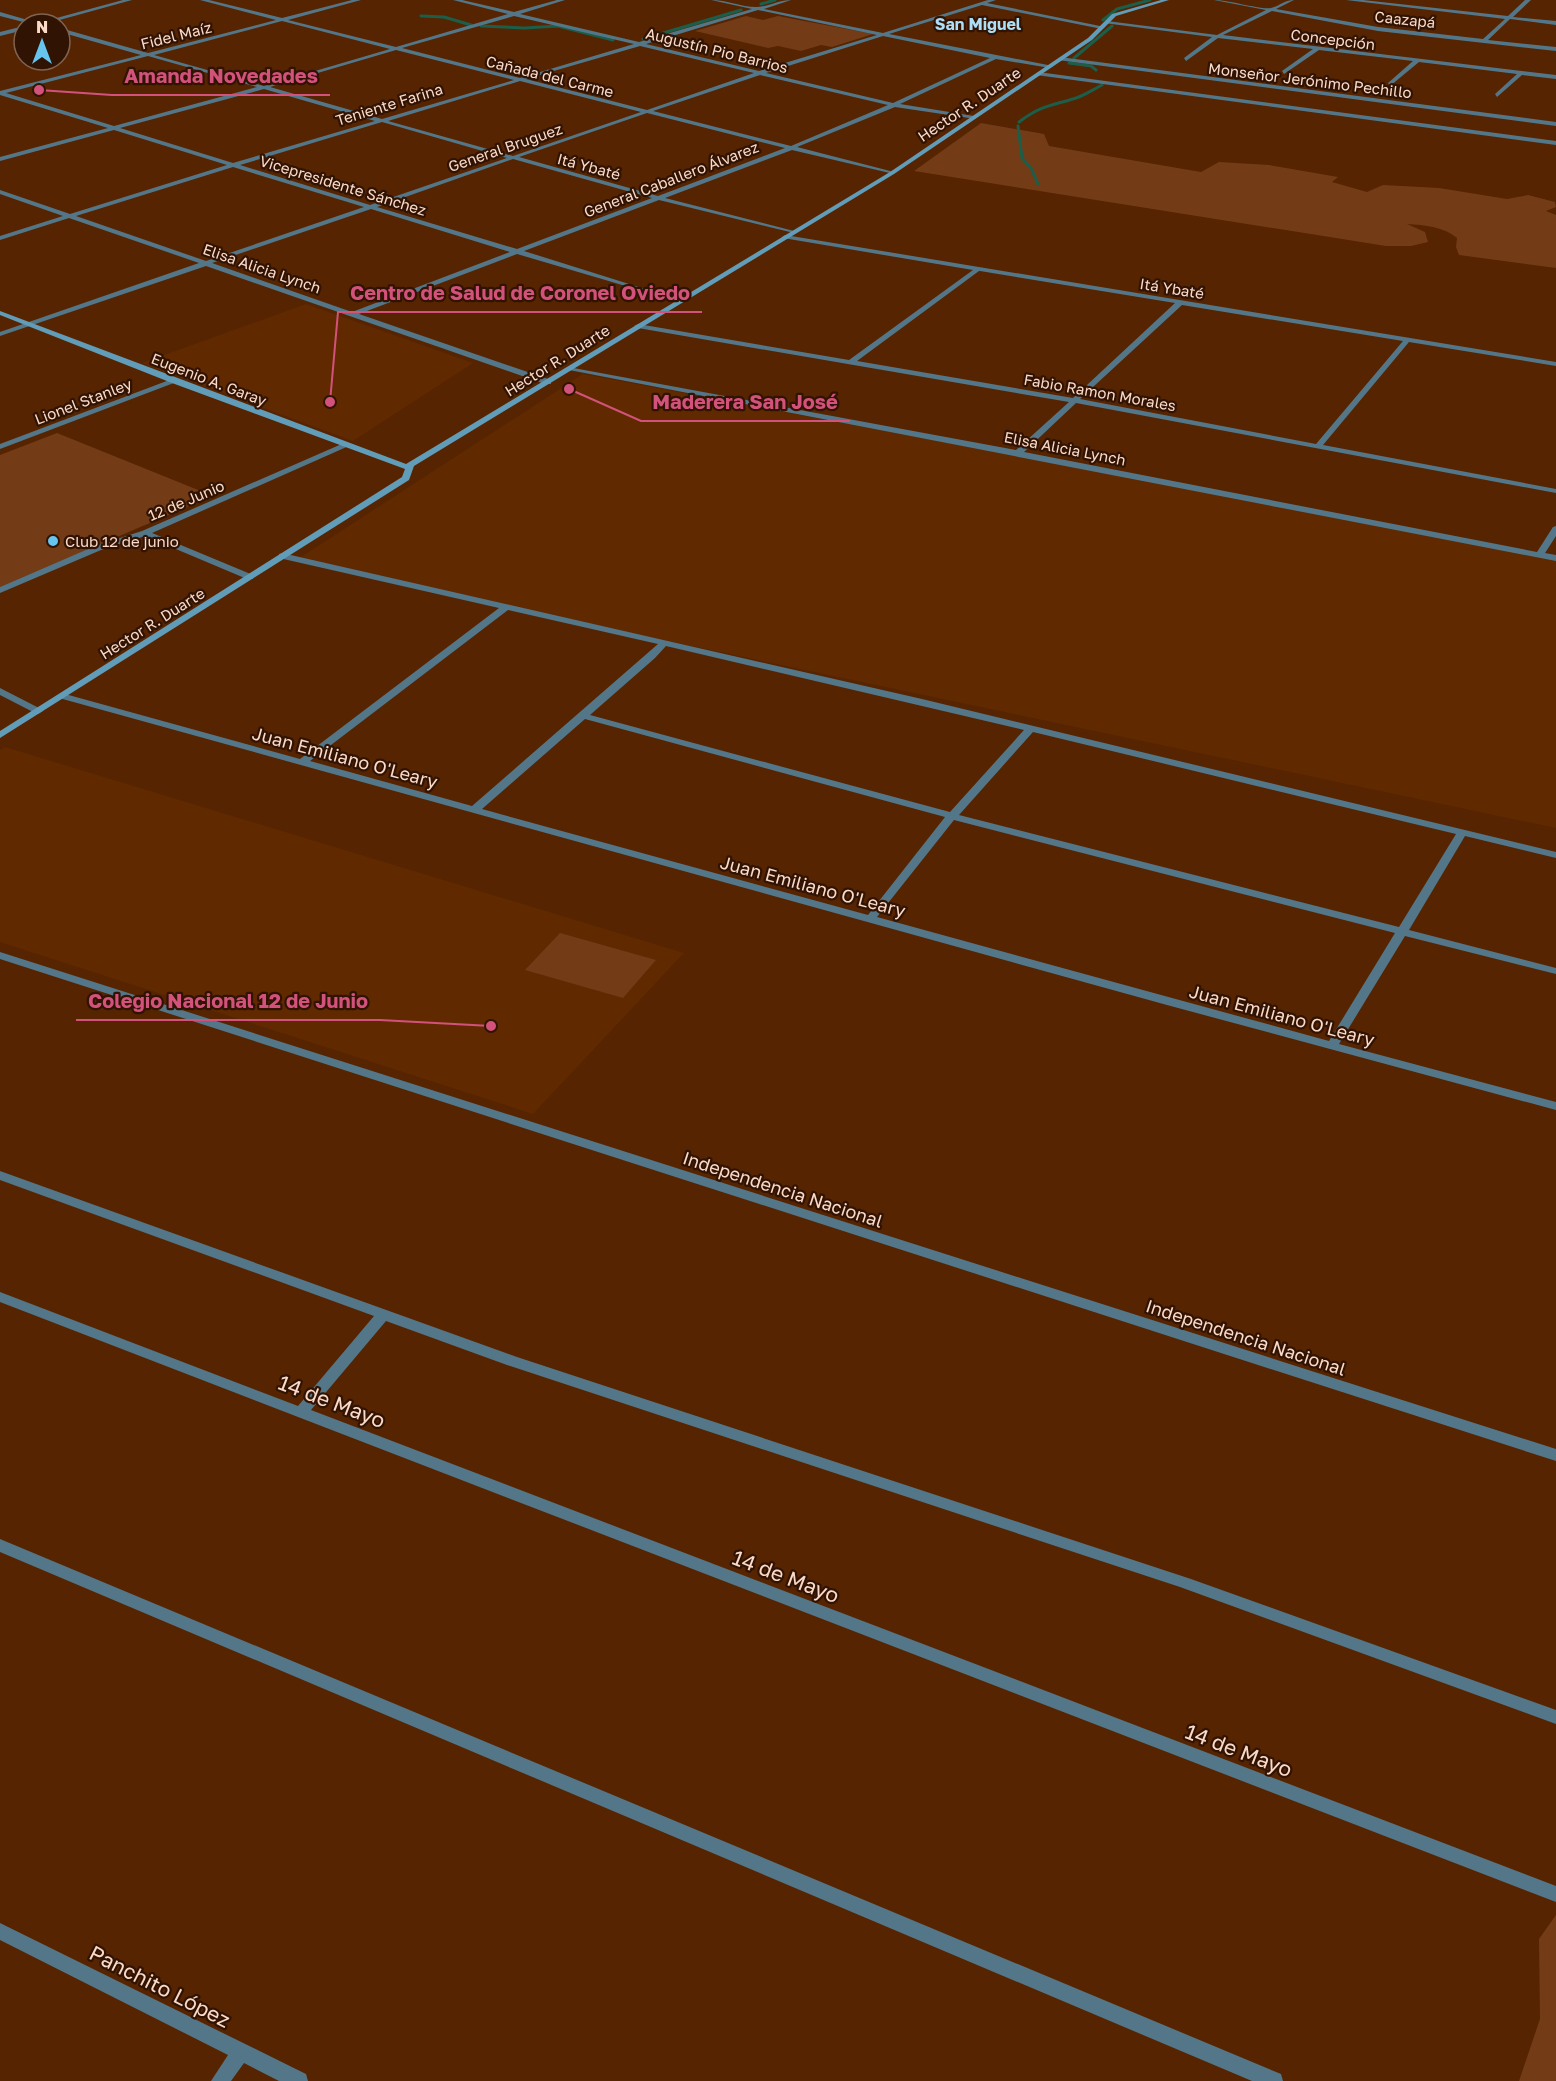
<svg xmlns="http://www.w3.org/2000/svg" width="1556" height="2081" viewBox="0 0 1556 2081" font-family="'Golos Text',sans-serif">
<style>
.built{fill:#612900}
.green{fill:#743b17}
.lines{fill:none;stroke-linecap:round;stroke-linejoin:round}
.stream{stroke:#1b5e4a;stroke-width:3}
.street{fill:#537788;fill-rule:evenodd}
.secondary{fill:#619cb8;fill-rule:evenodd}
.poi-dot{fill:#66c4ef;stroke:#301303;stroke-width:2}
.labels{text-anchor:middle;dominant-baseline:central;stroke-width:4.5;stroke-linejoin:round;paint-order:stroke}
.far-street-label{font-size:15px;fill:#fbdac9;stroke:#301303}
.far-poi-label{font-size:15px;fill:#fbdac9;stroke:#301303;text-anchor:start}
.far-neighbourhood-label{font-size:16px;font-weight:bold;fill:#afdff7;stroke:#301303}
.street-label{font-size:18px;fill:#fbdac9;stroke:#301303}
.near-street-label{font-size:21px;fill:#fbdac9;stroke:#301303}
.leader{fill:none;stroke:#d3527c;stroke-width:2}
.callout-dot{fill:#d3527c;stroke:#301303;stroke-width:2}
.callout-label{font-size:20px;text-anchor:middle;font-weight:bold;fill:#d3527c;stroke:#301303;stroke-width:4.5;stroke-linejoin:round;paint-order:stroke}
</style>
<rect width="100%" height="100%" fill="#562400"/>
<path class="built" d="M306,304L473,363L353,441L142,363Z
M583,374L1556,558V828L596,626L301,557Z
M5,747L684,953L533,1114L0,942V750Z"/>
<path class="green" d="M746,16L763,20L778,16L873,34L832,47L821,45L801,51L778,46L768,48L695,31Z
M981,123L1044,134L1049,146L1201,172L1219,162L1269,165L1338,177L1332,182L1367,192L1383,185L1439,188L1507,199L1528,195L1555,202L1556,207L1546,211L1556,215V268L1459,255L1456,247L1457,238C1444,227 1425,225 1407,224L1425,232L1428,242L1411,246H1386L914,171Z
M57,433L213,496L0,587V455Z
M560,933L656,960L623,998L525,970Z
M1556,1915V2081H1519L1540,2019L1539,1939Z"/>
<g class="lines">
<path class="stream" d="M761,4L775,0
M421,16L444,17L471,25
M1103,20L1117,9L1150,0
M481,26L524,28L558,26L613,40
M643,39L741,10
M1074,58L1112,26
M1069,63L1091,66L1096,70
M1019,122C1041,105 1051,106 1076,98C1085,95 1094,89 1102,85
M1018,126L1022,158L1031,168L1038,184"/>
<path class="street" d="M123,0H132L45,24H31L0,16V12L38,23Z
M200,0H209L282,18L352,0H361L288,20L396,47L508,14L453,0H462L514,12L557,0H565L520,14L639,42L752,9L711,0C727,0 741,7 756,7C768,7 779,0 791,0L764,9L883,33L988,0H996L987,3L1105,27L1102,29L982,5L889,34L1053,66L1050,68L996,59L900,104L974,116L976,119L895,107L797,147L894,172V174L792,150L665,198L794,231V233L659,200L524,251L680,300V302L517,254L359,314L551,380V384H545L206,266L0,336V332L199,263L69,218L0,240V236L63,216L0,194V190L70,214L227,165L114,130L0,161V157L108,128L0,95V91L141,55L60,32V28L148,53L276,20ZM758,10L877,35L759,71L646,44ZM514,16L634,44L520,78L402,48ZM282,21L390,49L264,86L154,55ZM883,36L990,58L893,103L766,73ZM640,46L754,73L647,110L526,79ZM396,50L514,80L382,119L270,87ZM148,56L257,87L114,126L6,93ZM760,75L888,105L791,146L653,111ZM520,81L641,112L513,156L388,121ZM264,89L375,121L233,163L120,128ZM647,113L785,148L658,196L519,157ZM382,122L507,158L370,205L240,165ZM513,159L652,198L517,249L377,207ZM233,167L364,207L206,261L76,216ZM371,209L510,252L352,312L212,263Z
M1214,0C1229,0 1261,10 1271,8C1280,6 1284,0 1294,0L1276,9L1378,27L1483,39L1505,19L1346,0H1363L1508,16L1525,0H1531L1513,17L1556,21V25L1510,19L1488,40L1556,47V51L1378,31L1272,11L1223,35L1556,75V79L1522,75L1497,97L1495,94L1517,74L1419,62L1390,86L1388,83L1413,61L1319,50L1284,74L1282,71L1313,49L1218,38L1186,61L1184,58L1212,37L1104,23L1107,21L1217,35L1266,10Z
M24,26V30L0,36V32Z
M1060,57L1556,122V126L1058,60Z
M1038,72L1556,141V145L1036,75Z
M785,235L1556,362V366L1409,342L1323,445L1556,489V493L1076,403L1024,452L1537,552L1553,527L1556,526V536L1545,553L1556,555V561L564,369L568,367L1016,450L1069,402L638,328L634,326L638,324L849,360L973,270L783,238L782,237ZM979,271H980L1175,303L1073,398L857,361ZM1182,305L1403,341L1316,444L1080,399Z
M172,379L179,381L0,449V444Z
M344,443L351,445L152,533L253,575V579H247L145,536L101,550L0,593V587L95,546L142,531Z
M282,553L922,699L1556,852V858L1465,836L1409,930L1556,968V974L1405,936L1339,1044L1556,1102V1110L1167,1005L59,698L57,696L62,693L65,694L300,759L499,608L279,558V554ZM508,610L658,644L472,806L310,761ZM666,646L1024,730L950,812L590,715L655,658ZM585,719L945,817L868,915L482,809ZM1033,732L1456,834L1399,927L959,815ZM954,820L1395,933L1329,1041L877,917Z
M0,688L41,709L43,711L38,714L35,713L0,695Z
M0,952L1556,1449V1461L0,959Z
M0,1171L517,1357L1191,1579L1556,1710V1724L1180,1587L507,1365L386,1321L311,1410L1556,1886V1902L0,1302V1292L298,1406L374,1316L0,1180Z
M0,1539L1281,2074L1283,2081H1252L0,1552Z
M0,1923L306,2074L308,2081H279L244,2063L231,2081H211L228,2055L0,1940Z"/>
<path class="secondary" d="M1161,0H1169L1116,16L1092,40L894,174L414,466L409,480L0,738V731L402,477L405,469L172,383L0,315V311L406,464L890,172L1088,38L1112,14Z"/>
</g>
<circle class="poi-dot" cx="53" cy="541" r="6"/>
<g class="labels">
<g class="far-street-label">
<text transform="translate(1405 19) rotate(6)">Caazapá</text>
<text transform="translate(176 35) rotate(-14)">Fidel Maíz</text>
<text transform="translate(1333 39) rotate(7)">Concepción</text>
<text transform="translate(717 50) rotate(14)">Augustín Pio Barrios</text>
<text transform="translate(550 76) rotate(14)">Cañada del Carme</text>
<text transform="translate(1310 80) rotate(7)">Monseñor Jerónimo Pechillo</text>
<text transform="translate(389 104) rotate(-17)">Teniente Farina</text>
<text transform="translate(969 104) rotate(-34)">Hector R. Duarte</text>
<text transform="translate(505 147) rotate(-19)">General Bruguez</text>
<text transform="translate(589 166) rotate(15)">Itá Ybaté</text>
<text transform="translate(671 179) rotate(-21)">General Caballero Álvarez</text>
<text transform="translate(343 185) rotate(17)">Vicepresidente Sánchez</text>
<text transform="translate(262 268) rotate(19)">Elisa Alicia Lynch</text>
<text transform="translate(1172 288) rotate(9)">Itá Ybaté</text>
<text transform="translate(557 360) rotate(-32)">Hector R. Duarte</text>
<text transform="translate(209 379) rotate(21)">Eugenio A. Garay</text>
<text transform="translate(1100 392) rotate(10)">Fabio Ramon Morales</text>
<text transform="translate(83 401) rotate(-21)">Lionel Stanley</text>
<text transform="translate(1065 448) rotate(11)">Elisa Alicia Lynch</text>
<text transform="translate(186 500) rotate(-23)">12 de Junio</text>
<text transform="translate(152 623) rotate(-32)">Hector R. Duarte</text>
</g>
<g class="far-poi-label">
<text x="65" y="541">Club 12 de junio</text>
</g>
<g class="far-neighbourhood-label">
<text x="978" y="24">San Miguel</text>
</g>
<g class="street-label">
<text transform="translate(345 757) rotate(15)">Juan Emiliano O'Leary</text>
<text transform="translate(813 886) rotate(15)">Juan Emiliano O'Leary</text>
<text transform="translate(1282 1015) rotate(15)">Juan Emiliano O'Leary</text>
<text transform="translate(783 1189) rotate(18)">Independencia Nacional</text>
<text transform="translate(1246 1337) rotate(18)">Independencia Nacional</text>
</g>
<g class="near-street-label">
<text transform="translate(332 1401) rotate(21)">14 de Mayo</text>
<text transform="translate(786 1576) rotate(21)">14 de Mayo</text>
<text transform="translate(1239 1750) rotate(21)">14 de Mayo</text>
<text transform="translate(160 1986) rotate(27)">Panchito López</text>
</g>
</g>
<path class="leader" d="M39 90L112 95H330M330 402L338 312H702M569 389L641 421H850M491 1026L380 1020H76"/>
<g class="callout-dot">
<circle cx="39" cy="90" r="6"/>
<circle cx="330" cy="402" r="6"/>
<circle cx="569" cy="389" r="6"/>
<circle cx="491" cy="1026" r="6"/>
</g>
<g class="callout-label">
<text x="221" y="83">Amanda Novedades</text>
<text x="520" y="300">Centro de Salud de Coronel Oviedo</text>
<text x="745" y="409">Maderera San José</text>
<text x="228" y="1008">Colegio Nacional 12 de Junio</text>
</g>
<g transform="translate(42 42)"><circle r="28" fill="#301303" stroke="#816352" stroke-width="1.5"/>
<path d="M0-4.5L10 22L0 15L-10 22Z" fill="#66c4ef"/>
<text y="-9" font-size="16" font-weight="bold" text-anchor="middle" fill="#fbdac9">N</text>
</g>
</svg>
